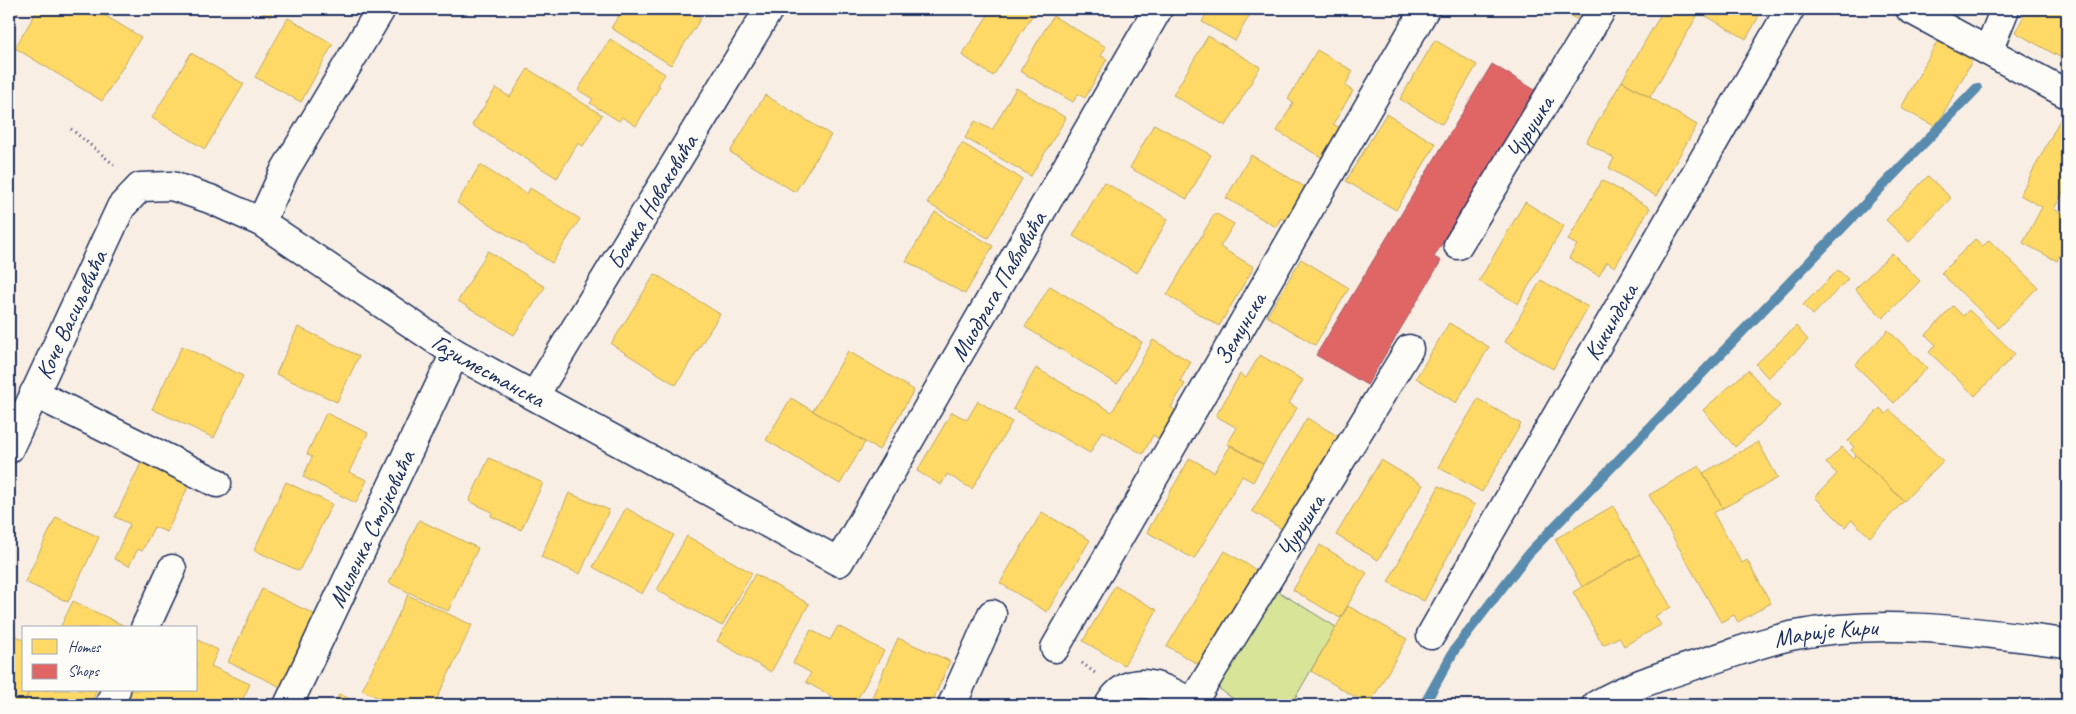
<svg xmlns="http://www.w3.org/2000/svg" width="2076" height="714" viewBox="0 0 2076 714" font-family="Caveat,sans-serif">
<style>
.green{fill:#d8e598;stroke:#7a8a7b}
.homes{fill:#ffd966;stroke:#bba664}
.shops{fill:#e06666;stroke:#a55664}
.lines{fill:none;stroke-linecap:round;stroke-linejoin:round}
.stream{stroke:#588bad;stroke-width:10}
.minor-casing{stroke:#1b2f5e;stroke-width:31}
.path{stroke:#1b2f5e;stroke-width:3;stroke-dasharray:1 4;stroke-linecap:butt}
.minor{stroke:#fdfcf7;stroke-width:28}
.labels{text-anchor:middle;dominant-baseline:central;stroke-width:5;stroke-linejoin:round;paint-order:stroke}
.street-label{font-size:24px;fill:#1b2f5e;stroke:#fdfcf7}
</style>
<rect width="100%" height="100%" fill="#f9eee4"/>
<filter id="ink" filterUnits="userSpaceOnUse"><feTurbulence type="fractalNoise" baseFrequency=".02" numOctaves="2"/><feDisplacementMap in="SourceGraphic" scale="10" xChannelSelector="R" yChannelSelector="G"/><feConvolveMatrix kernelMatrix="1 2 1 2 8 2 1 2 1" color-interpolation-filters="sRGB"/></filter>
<g filter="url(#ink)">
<path class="green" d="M1276,590L1336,627L1291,705H1242L1218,688Z"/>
<path class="homes" d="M9,9H20L9,28Z
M38,9H94L141,37L102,101L15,48Z
M256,9H274L270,17Z
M623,9H686L701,18L671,65L611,28Z
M992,9H1034L1036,10L993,76L962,55Z
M1209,9H1253L1235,41L1202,22Z
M1558,9H1582L1576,19Z
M1664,9H1684L1697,16L1650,97L1622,81Z
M1694,9H1763L1746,39Z
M2028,9H2067V61L2015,32Z
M1053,16L1106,47L1101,56L1107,59L1085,98L1078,94L1073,102L1020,71Z
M288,18L333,44L301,102L255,77Z
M1208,36L1260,67L1226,126L1173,95Z
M610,39L665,74L658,85L660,86L636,126L622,117L619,121L590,103L593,99L578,90Z
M1435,40L1477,65L1442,124L1400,99Z
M1938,40L1973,59L1936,127L1901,108Z
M1317,50L1353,71L1345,86L1353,91L1333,124L1342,129L1324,159L1277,131L1293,103L1288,99Z
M191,53L244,84L205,149L152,118Z
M528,69L602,115L583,146L578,143L557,178L472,125L496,88L510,97Z
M1622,81L1697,125L1656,196L1609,168L1614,158L1586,142Z
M1016,88L1066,118L1031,176L965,138L975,121L992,130Z
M765,95L831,135L795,192L730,152Z
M1386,114L1436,144L1396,210L1346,181Z
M2062,116L2067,118V185L2054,209L2067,216V242L2057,261L2023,243L2042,207L2020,195Z
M1154,124L1211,155L1187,199L1130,168Z
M962,143L1022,179L988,238L927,203Z
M1251,155L1308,189L1288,222L1281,218L1276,227L1226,198Z
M480,165L527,194L530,188L580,219L552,263L457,203Z
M1928,176L1951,198L1909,242L1886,220Z
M1602,180L1650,208L1615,267L1607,262L1599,276L1569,258L1577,245L1568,240Z
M1104,182L1168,219L1137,273L1073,236Z
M1525,202L1564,226L1518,304L1479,281Z
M935,212L993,246L965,294L906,261Z
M1215,213L1234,224L1220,247L1254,267L1219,326L1167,295Z
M1975,239L1983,246L1989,240L2038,287L1998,328L1941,273Z
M488,251L545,287L514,335L458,301Z
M1892,253L1920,281L1883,318L1855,289Z
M1301,259L1349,288L1315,345L1267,316Z
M1838,270L1848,279L1813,315L1803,305Z
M655,274L720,314L676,385L611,344Z
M1541,280L1588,307L1553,369L1505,342Z
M1050,286L1142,342L1117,384L1025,327Z
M1953,306L1963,316L1969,310L2015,354L1975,396L1929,352L1936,345L1926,335Z
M1449,323L1489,347L1456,403L1416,378Z
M1796,326L1808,340L1768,378L1756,364Z
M298,327L359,356L337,402L276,374Z
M1888,330L1927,368L1894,403L1855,365Z
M1153,340L1191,362L1180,381L1185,384L1171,407L1175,410L1159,439L1153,435L1143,454L1102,431L1090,453L1013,409L1036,368L1112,412Z
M182,346L243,376L214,438L152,409Z
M848,351L914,390L879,450L813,411Z
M1260,355L1303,380L1289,403L1297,408L1263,464L1227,444L1237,428L1216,416L1240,374L1246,378Z
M1748,370L1780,406L1735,447L1703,410Z
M791,398L865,442L840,484L766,440Z
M1478,399L1521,424L1482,492L1438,467Z
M978,401L1012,422L972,489L947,474L941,485L917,471L952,412L967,420Z
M1880,408L1886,414L1890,410L1943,461L1904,501L1851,450L1854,447L1848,441Z
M326,413L368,433L349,472L367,480L356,503L303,477L312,457L307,454Z
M1307,418L1341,438L1287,532L1252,511Z
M1758,442L1778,478L1723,508L1703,473Z
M1231,445L1263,464L1253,482L1242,476L1194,559L1147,532L1190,458L1214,472Z
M1842,447L1853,458L1856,455L1904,501L1870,537L1852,520L1845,527L1815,497L1837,474L1826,463Z
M145,455L192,478L167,532L154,527L142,551L138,549L129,566L114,559L130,524L115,517Z
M489,458L543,483L521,530L491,516L492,512L469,501Z
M1381,460L1423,485L1378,560L1336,535Z
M1699,466L1723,508L1713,513L1742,563L1747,560L1771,603L1738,622L1734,615L1721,622L1649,495Z
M286,482L332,504L299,571L254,550Z
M1439,486L1475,505L1424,601L1388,582Z
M569,493L609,510L580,574L541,557Z
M1613,506L1640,554L1582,587L1555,539Z
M626,508L674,535L642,594L593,567Z
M1042,512L1090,540L1047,612L1000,583Z
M56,517L99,537L68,602L25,582Z
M419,520L478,548L448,611L389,583Z
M687,536L752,573L722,626L657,590Z
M1320,545L1367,573L1340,618L1293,590Z
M1225,551L1263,574L1206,669L1167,646Z
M1640,554L1671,607L1655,616L1661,625L1624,646L1619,637L1603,645L1573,592Z
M755,574L809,604L771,672L717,641Z
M1115,586L1157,610L1124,665L1083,641Z
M262,589L316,615L281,687L228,662Z
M408,595L472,625L434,705H394L362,690Z
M73,601L127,627V628H60Z
M1348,606L1407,639L1369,705L1311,671Z
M838,626L884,651L854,705H847L806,682L811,673L793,663L811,630L830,640Z
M9,632L24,640V690H30L23,705H9Z
M898,638L950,661L931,705L869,704Z
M196,639L218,650L211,666L250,684L240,705H122L129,690H196Z
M30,690H97L90,705H23Z
M339,694L363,705H334Z"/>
<path class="shops" d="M1492,64L1535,90L1434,257L1441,261L1367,385L1316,355Z"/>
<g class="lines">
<path class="stream" d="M1424,705L1455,649L1529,553L1977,88"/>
<g class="minor-casing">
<g id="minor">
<path d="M1910,9L2067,94"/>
<path d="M1988,51L2005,9"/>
<path d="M261,222L285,170L381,9"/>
<path id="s1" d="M1458,245L1602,9"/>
<path d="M34,393L217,483"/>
<path id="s2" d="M535,395L769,9"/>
<path id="s3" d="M9,449L121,207L140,187L172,186L210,199L261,222L455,353L839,562L1158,9"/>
<path d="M145,628L172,569"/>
<path id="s4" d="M1431,635L1790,9"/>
<path id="s5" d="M1055,648L1425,9"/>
<path id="s6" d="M1192,703L1409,349"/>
<path d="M109,705L116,690"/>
<path id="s7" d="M288,705L455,353"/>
<path d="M952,705L992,614"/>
<path d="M1109,705C1131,668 1166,688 1195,705"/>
<path id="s8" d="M1596,705C1630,685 1668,674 1705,662C1735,653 1766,640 1796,635C1887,618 1977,632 2067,643"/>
</g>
</g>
<path class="path" d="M71,129L117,167
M1082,663L1095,673"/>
<use href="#minor" class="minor"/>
</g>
</g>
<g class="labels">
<g class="street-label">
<text stroke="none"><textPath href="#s1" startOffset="138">Чурушка</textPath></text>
<text stroke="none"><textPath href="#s2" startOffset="226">Бошка Новаковића</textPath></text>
<text stroke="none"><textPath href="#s3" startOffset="1412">Миодрага Павловића</textPath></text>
<text stroke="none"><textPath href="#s3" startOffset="148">Коче Васиљевића</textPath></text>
<text stroke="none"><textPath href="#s4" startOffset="361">Кикиндска</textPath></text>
<text stroke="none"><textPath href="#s5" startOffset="369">Земунска</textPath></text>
<text stroke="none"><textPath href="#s3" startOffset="694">Газиместанска</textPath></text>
<text stroke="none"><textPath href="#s6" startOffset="208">Чурушка</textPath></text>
<text stroke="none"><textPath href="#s7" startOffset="195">Миленка Стојковића</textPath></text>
<text stroke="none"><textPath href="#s8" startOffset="242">Марије Кири</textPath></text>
</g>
</g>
<rect width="2076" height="714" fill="none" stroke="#fdfcf7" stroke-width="30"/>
<rect x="15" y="15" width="2046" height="684" fill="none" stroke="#1b2f5e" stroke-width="2" filter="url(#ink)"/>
<rect x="22" y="626" width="175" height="65" fill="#fdfcf7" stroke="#a3aaba"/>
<rect x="32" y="639" width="25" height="15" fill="#ffd966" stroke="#a3aaba"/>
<text x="68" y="652" font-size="15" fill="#1b2f5e">Homes</text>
<rect x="32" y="664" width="25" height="15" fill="#e06666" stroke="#a3aaba"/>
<text x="68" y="676" font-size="15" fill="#1b2f5e">Shops</text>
</svg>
